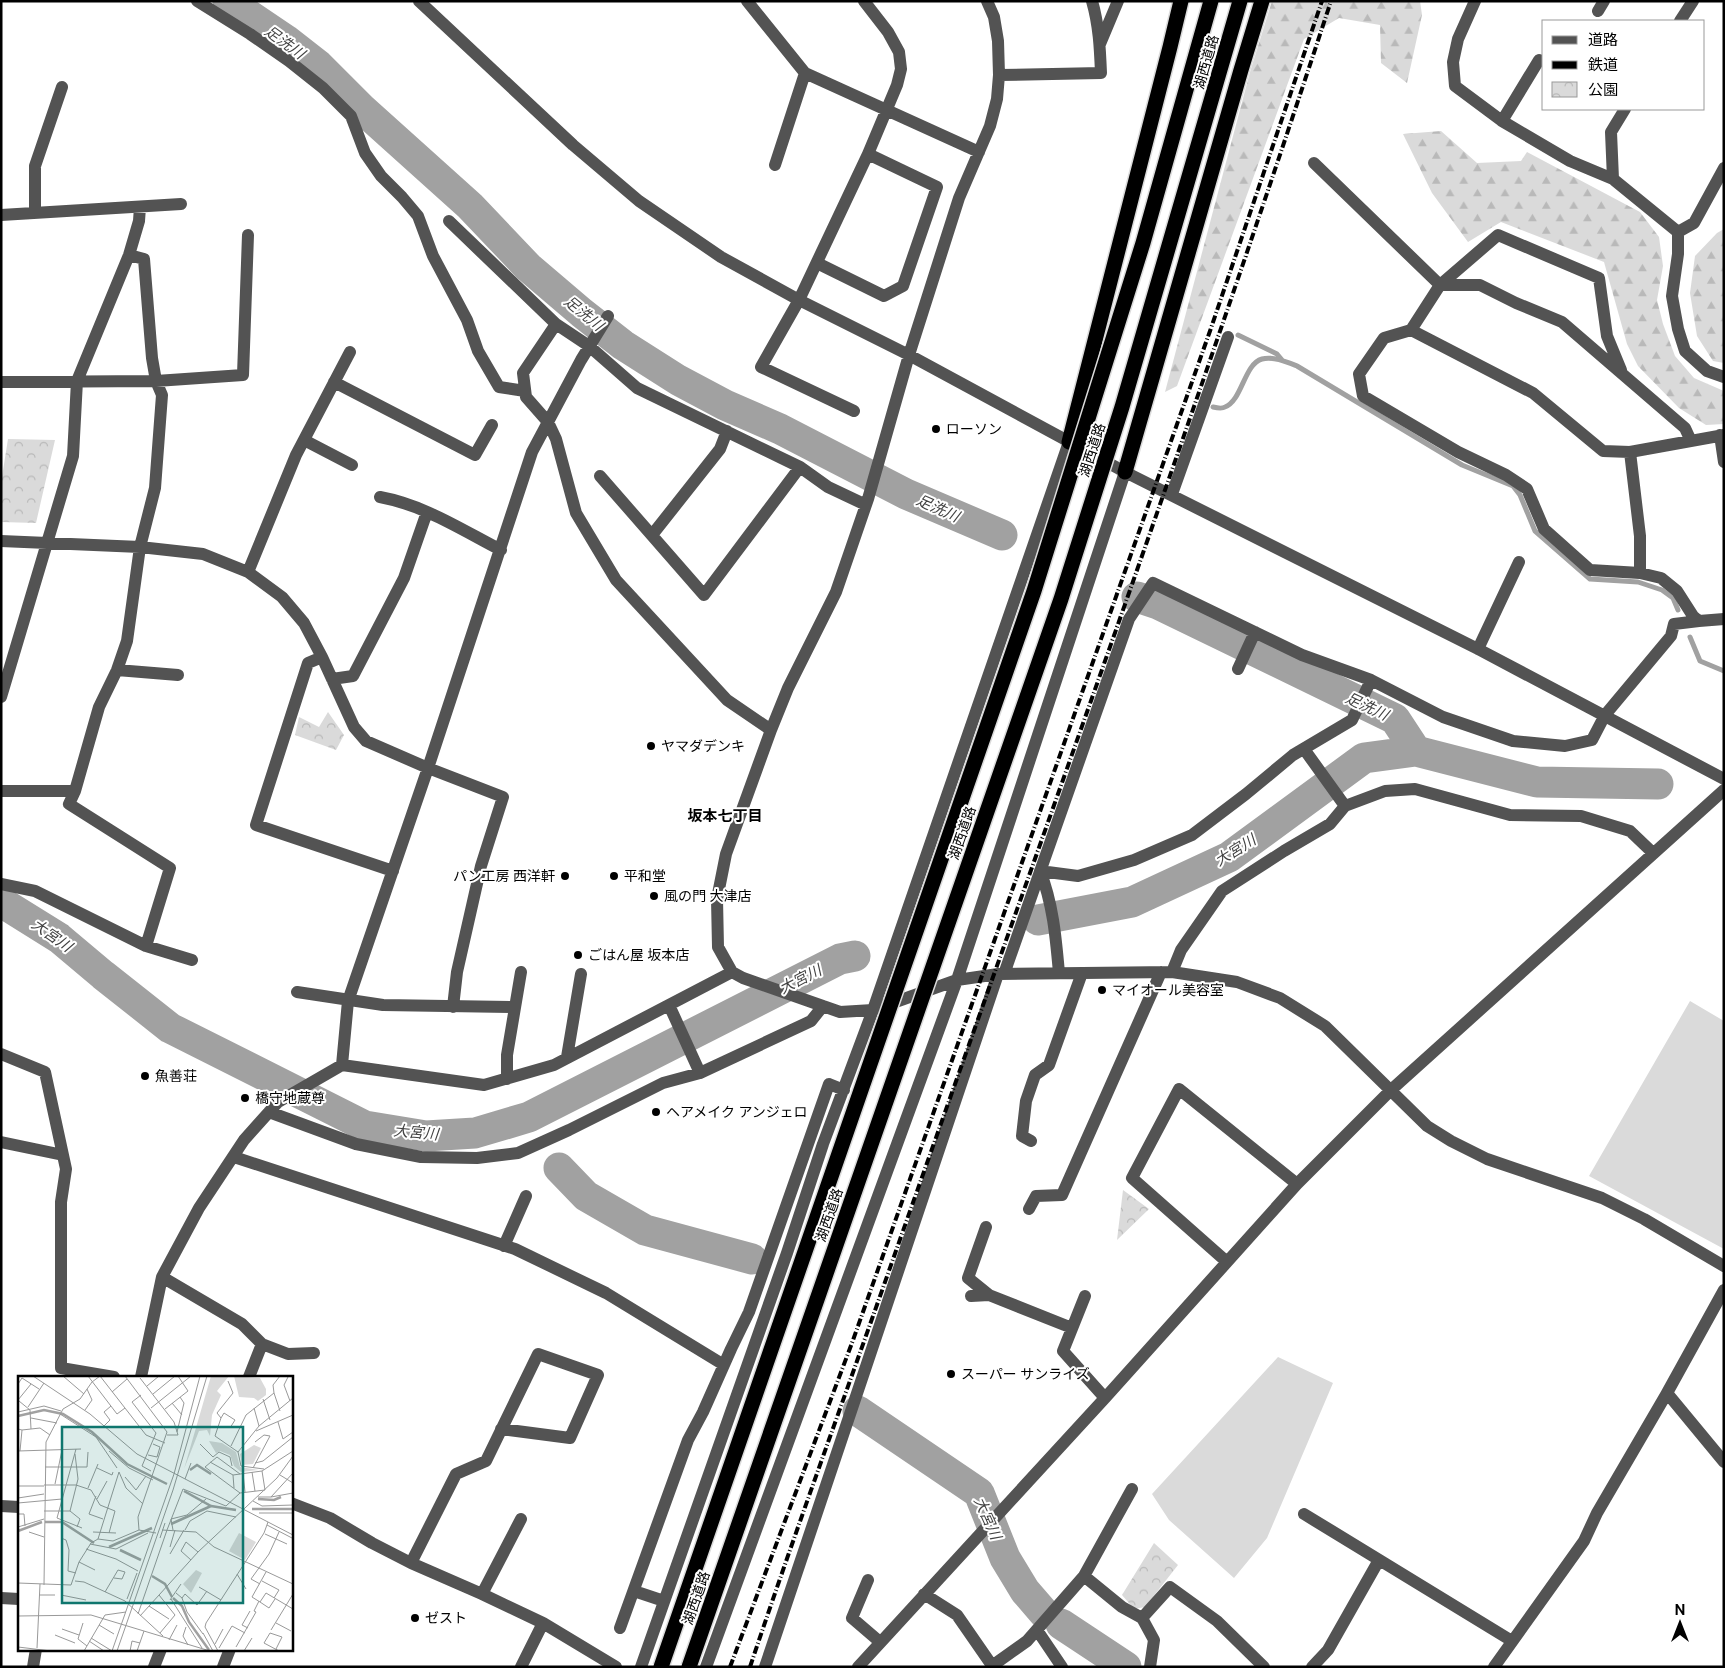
<svg xmlns="http://www.w3.org/2000/svg" width="1725" height="1668" viewBox="0 0 1725 1668" font-family="'Public Sans','Noto Sans JP',sans-serif">
<style>
.grass{fill:#dadada}
.forest{fill:url(#forest-firs)}
.park{fill:url(#park-crowns)}
.lines{fill:none;stroke-linecap:round;stroke-linejoin:round}
.stream{stroke:#a1a1a1;stroke-width:5}
.river{stroke:#a1a1a1;stroke-width:31}
.highway-casing{stroke:#dbdbdb;stroke-width:18}
.minor{stroke:#535353;stroke-width:12}
.highway{stroke:#000;stroke-width:15}
.rail{stroke:#000;stroke-width:4;stroke-dasharray:8 2.5 1 2.5;stroke-linecap:butt}
.highway-bridge-casing{stroke:#dbdbdb;stroke-width:18;stroke-linecap:butt}
.highway-bridge{stroke:#000;stroke-width:15}
.poi-dot{fill:#000;stroke:#fff;stroke-width:2}
.labels{text-anchor:middle;dominant-baseline:central;stroke-width:4;stroke-linejoin:round;paint-order:stroke}
.street-label{font-size:14px;fill:#000;stroke:#fff}
.poi-label{font-size:14px;fill:#000;stroke:#fff;text-anchor:start}
.water-label{font-size:15px;font-style:italic;fill:#424242;stroke:#fff}
.neighbourhood-label{font-size:15px;font-weight:bold;fill:#000;stroke:#fff}
.inset-river{fill:none;stroke:#a1a1a1;stroke-width:2.5}
.inset-road{fill:none;stroke:#999;stroke-width:1}
.view{fill:#0f766e;fill-opacity:0.15;stroke:#0f766e;stroke-width:2.5}
.inset-edge{fill:none;stroke:#000;stroke-width:2.5}
</style>
<defs>
<pattern id="forest-firs" width="22" height="20" patternUnits="userSpaceOnUse" patternTransform="scale(1.25)"><rect width="22" height="20" fill="#dadada"/><path d="M5 1l3.5 6h-7zM16 11l3.5 6h-7z" fill="#b9b9b9"/></pattern>
<pattern id="park-crowns" width="20" height="18" patternUnits="userSpaceOnUse" patternTransform="scale(1.25)"><rect width="20" height="18" fill="#dadada"/><path d="M2 6a3 3 0 1 1 6 0M12 15a3 3 0 1 1 6 0" fill="none" stroke="#b9b9b9"/></pattern>
</defs>
<rect width="100%" height="100%" fill="#fff"/>
<path class="grass" d="M1690,1001L1724,1021V1249L1589,1176Z
M1278,1357L1333,1383L1267,1538L1234,1578L1169,1520L1152,1494Z"/>
<path class="forest" d="M1272,1H1420L1422,15L1407,83L1381,63L1380,25L1339,18L1304,39L1177,386L1165,392L1250,72Z
M1441,131L1477,163L1521,161L1527,152L1640,212L1659,237L1663,266L1657,300L1663,324L1675,356L1694,378L1724,391V424L1706,425L1679,408L1638,366L1627,344L1604,262L1501,222L1468,242L1432,193L1403,134Z
M1724,229V363L1713,361L1697,336L1690,293L1695,256L1717,233Z"/>
<path class="park" d="M8,439L55,440L36,523L1,522V483Z
M328,712L344,735L336,750L295,735L299,717L319,727Z
M1123,1190L1149,1209L1117,1240Z
M1154,1543L1178,1565L1145,1607L1134,1609L1122,1595Z"/>
<g class="lines">
<path class="stream" d="M1238,335L1277,354L1282,360
M1213,407C1217,408 1222,409 1225,407C1242,401 1244,364 1262,359C1273,356 1287,362 1297,366L1462,465L1513,486L1520,495L1535,531L1590,579L1638,582L1662,590L1673,598L1678,610
M1690,637L1700,661L1724,671"/>
<path class="river" d="M228,1L286,40L318,65L361,108L470,206L528,267L582,313L623,345L678,380L725,405L780,429L906,494L1002,535
M1137,597L1158,604L1395,719L1416,751L1537,782L1658,784
M1,902L59,938L103,975L170,1028L365,1126L426,1136L475,1133L529,1117L840,959L855,956
M1038,920L1132,902L1229,857L1364,758L1416,751
M559,1168L586,1196L645,1230L752,1259
M858,1411L979,1493L1005,1558L1025,1591L1044,1613
M1061,1624L1126,1667"/>
<g class="highway-casing">
<path id="highway" d="M1069,442L1170,47L1181,1
M1125,472L1241,70L1262,1"/>
</g>
<path class="minor" d="M197,1L250,34L289,61L323,88L351,116L365,153L381,176L402,197L418,216L433,256L467,320L478,351L499,387L525,391
M419,1L573,145L639,201L721,257L799,300L909,355L1125,472L1478,649L1724,779
M747,1L805,73L979,152
M987,1L994,17L998,41L999,75L997,99L990,126L959,198L909,355L868,499L836,592L788,688L771,730L726,854L717,899L718,947L732,972L743,978L840,1012L873,1010L957,980L998,974L1172,972L1237,982L1280,998L1325,1026L1427,1126L1451,1141L1487,1159L1602,1198L1644,1219L1724,1266
M1475,1L1458,39L1453,62L1455,86L1502,121L1570,161L1613,179L1678,232
M1598,11L1604,1
M1680,21L1693,1
M1100,44L1118,1
M999,75L1101,73C1100,49 1099,25 1092,1
M1502,121L1539,60
M1314,163L1440,285L1498,235L1599,278L1607,336L1621,370
M775,165L805,73
M1613,179L1611,132L1625,109
M35,213V166L62,87
M1,215L181,204
M449,221L556,324L589,346L637,388L800,467L828,487L866,505
M1678,232V254L1672,296L1678,329L1685,351L1707,371L1724,377
M1678,232L1694,223L1724,168
M817,263L884,296L903,286L937,187L868,154
M556,324L523,373L526,397L548,422L581,360L608,316
M1411,330L1533,393L1603,451L1630,452
M1,382L156,381L243,375L248,235
M334,382L475,455L492,425
M854,411L761,367L799,300L868,154L897,85L901,69L899,52L888,32L864,1
M1720,435L1724,462
M304,440L352,465
M1691,441L1685,428L1562,322L1516,303L1480,285H1440L1411,330L1384,338L1359,374L1363,396L1458,452L1506,475L1527,489L1544,529L1590,570L1640,573L1661,578L1677,591L1693,616L1699,621L1724,619
M600,476L704,595L800,467
M1172,494L1228,337
M380,497C424,505 462,530 501,550
M652,535L720,449L727,431
M1,541L140,547L203,554L248,572L282,597L304,623L322,657L354,727L366,741L428,768L503,797L481,866L457,972L453,1007
M248,572L296,455L350,352
M1640,573V536L1630,452L1724,435
M1478,649L1519,562
M322,657L308,663L256,825L393,871
M1238,669L1255,632
M117,670L178,675
M332,679L353,676L404,578L427,512
M1,697L73,456L77,381L129,255L139,221L140,207
M1304,749L1345,806
M1,791H75L99,707L117,670L127,641L140,547L155,488L162,395L156,381L152,358L144,259L129,255
M75,791L69,804L170,868L146,946
M1,884L35,891L146,946L192,960
M1172,972L1181,950L1222,891L1284,851L1330,824L1345,806L1385,791L1415,789L1510,815L1581,816L1630,831L1653,853
M1059,973C1056,939 1053,903 1040,871L1078,876L1134,860L1192,835L1246,794L1293,755L1352,720L1371,680
M1004,974L1129,619L1153,583L1302,655L1371,680L1443,717L1513,741L1565,746L1592,740L1605,715L1671,636L1674,624L1699,621
M297,992L383,1005L515,1007
M669,1005L700,1073
M1,1054L45,1072L66,1169L61,1202V1368L114,1377
M567,1057L581,974
M342,1065L348,1001L428,768L532,452L548,422L556,439L576,513L616,580L727,700L771,730
M507,1079V1055L521,972
M269,1112L356,1144L421,1157L477,1158L518,1153L569,1130L663,1083L700,1073L811,1021L823,1006
M1031,1141L1022,1136L1026,1101L1035,1075L1049,1065L1082,973
M1,1142L63,1155
M234,1157L515,1249L606,1293L724,1365
M1029,1209L1036,1196L1062,1195L1161,972
M986,1227L968,1278L989,1295
M504,1246L526,1196
M1227,1262L1132,1178L1179,1089L1297,1184
M162,1277L242,1324L262,1344L288,1354L314,1353
M971,1296L989,1295L1072,1328
M1085,1296L1063,1351L1105,1398
M141,1377L162,1277L199,1208L244,1140L278,1102L342,1065L484,1085L554,1065L732,972
M249,1377L262,1344
M1667,1393L1724,1462
M291,1503L330,1518L372,1543L411,1563L482,1594L543,1623L616,1667
M1,1506L19,1507
M1304,1514L1512,1641
M411,1563L456,1474L486,1461L538,1354L598,1375L570,1438L501,1429
M1084,1576L1122,1607L1142,1618L1154,1640L1150,1667
M868,1580L852,1618L880,1642
M634,1591L664,1601
M482,1594L521,1519
M924,1594L957,1615L993,1667
M1,1598L19,1599
M1142,1618L1170,1587L1217,1621L1264,1667
M620,1628L688,1440L703,1412L731,1349L749,1312L829,1084L844,1090
M1037,1630L1062,1667
M992,1666L1027,1641L1084,1576L1132,1489
M33,1667L36,1649
M154,1667L161,1649
M223,1667L230,1649
M521,1667L543,1623
M641,1667L787,1253L823,1144L873,1010L1069,442
M706,1667L957,980L1125,472
M765,1667L998,974
M858,1667L1105,1398L1297,1184L1391,1090L1724,790
M1312,1667L1328,1650L1379,1560
M1494,1667L1584,1541L1597,1513L1667,1393L1724,1290"/>
<use href="#highway" class="highway"/>
<path class="rail" d="M730,1667L852,1343L1210,331L1322,1
M750,1667C795,1532 844,1399 891,1265C1039,845 1192,425 1331,1"/>
<g class="highway-bridge-casing">
<path id="highway-bridge" d="M661,1667L1034,591L1143,243L1211,1
M689,1667L1061,599L1122,407L1240,1"/>
</g>
<use href="#highway-bridge" class="highway-bridge"/>
</g>
<g class="poi-dot">
<circle cx="936" cy="429" r="5"/>
<circle cx="651" cy="746" r="5"/>
<circle cx="565" cy="876" r="5"/>
<circle cx="614" cy="876" r="5"/>
<circle cx="654" cy="896" r="5"/>
<circle cx="578" cy="955" r="5"/>
<circle cx="1102" cy="990" r="5"/>
<circle cx="145" cy="1076" r="5"/>
<circle cx="245" cy="1098" r="5"/>
<circle cx="656" cy="1112" r="5"/>
<circle cx="951" cy="1374" r="5"/>
<circle cx="415" cy="1618" r="5"/>
</g>
<g class="labels">
<g class="street-label">
<text transform="translate(1206 62) rotate(-74)">湖西道路</text>
<text transform="translate(1092 450) rotate(-72)">湖西道路</text>
<text transform="translate(962 833) rotate(-71)">湖西道路</text>
<text transform="translate(829 1215) rotate(-71)">湖西道路</text>
<text transform="translate(696 1598) rotate(-71)">湖西道路</text>
</g>
<g class="poi-label">
<text x="946" y="429">ローソン</text>
<text x="661" y="746">ヤマダデンキ</text>
<text x="555" y="876" text-anchor="end">パン工房 西洋軒</text>
<text x="624" y="876">平和堂</text>
<text x="664" y="896">風の門 大津店</text>
<text x="588" y="955">ごはん屋 坂本店</text>
<text x="1112" y="990">マイオール美容室</text>
<text x="155" y="1076">魚善荘</text>
<text x="255" y="1098">橋守地蔵尊</text>
<text x="666" y="1112">ヘアメイク アンジェロ</text>
<text x="961" y="1374">スーパー サンライズ</text>
<text x="425" y="1618">ゼスト</text>
</g>
<g class="water-label">
<text transform="translate(285 42) rotate(36)">足洗川</text>
<text transform="translate(584 313) rotate(39)">足洗川</text>
<text transform="translate(938 508) rotate(24)">足洗川</text>
<text transform="translate(1367 706) rotate(25)">足洗川</text>
<text transform="translate(1235 850) rotate(-32)">大宮川</text>
<text transform="translate(52 935) rotate(35)">大宮川</text>
<text transform="translate(800 979) rotate(-27)">大宮川</text>
<text transform="translate(416 1132) rotate(5)">大宮川</text>
<text transform="translate(988 1518) rotate(66)">大宮川</text>
</g>
<g class="neighbourhood-label">
<text x="725" y="815">坂本七丁目</text>
</g>
</g>
<g transform="translate(18 1376)">
<rect width="275" height="275" fill="#fff"/>
<path d="M221,157L238,166L227,184L211,175ZM178,194L184,197L173,217L165,208Z" fill="#dadada"/>
<path d="M193,0H211L199,15L203,19L194,39L192,60L189,54L181,55L166,93ZM216,0L242,2L248,13V19L240,25L236,22L221,21ZM191,65L204,67L218,76L222,91L241,94L223,96L216,90L212,79L202,75L198,77ZM236,69L243,72L235,88L224,89L222,78Z" fill="#dadada"/>
<path class="inset-river" d="M0,40L26,34L45,38L74,56L109,88L149,108M172,94L179,89L193,98M166,115L193,130L218,134M240,123L256,124L263,121M234,133H275M27,146H44L76,167M153,148L193,130M0,155L24,146M91,171L134,152M102,174L123,184M134,200L147,208L154,221M155,222L164,230L171,246L191,274"/>
<path class="inset-road" d="M15,0L72,38L119,78L275,159M45,0L66,18M70,0L99,38L107,32M107,0L149,56L120,141L121,154M270,1L266,9L272,25M122,2L156,46L160,59H149M210,5L215,17L199,37L203,42L197,60L220,76M0,8L4,2L21,13M129,10L141,0M94,16L109,3M256,17L262,35M135,18L157,0M123,19L114,26L138,57L124,90L133,95M245,23L252,44M0,24L13,8M1,25L12,34L13,53M154,27L164,39M10,31L26,7M133,32L173,0M236,32L241,50M147,33L170,15L160,0M67,34L74,24L69,13M0,36L26,30L43,35M42,38L78,61L99,92M13,42L39,47M203,42L206,37L217,44L212,52M260,46L265,63L275,56M86,50L92,44L86,36L93,30M0,53L4,54L2,75M4,54L22,52L32,59M238,55L275,39M159,56L166,27L162,21M182,68L195,81L201,76L212,81L214,90M213,70L228,39L256,17L255,9L262,0M58,73L39,142L64,152M0,75L63,73M91,75L111,92L135,104M130,79L139,81L142,71L135,68M192,86L215,99M237,87L245,85L275,61M27,91H69L70,76M79,92L94,99L95,96M235,92L252,60L246,59L237,66M246,93L223,90L220,76L241,50L275,22M234,96L237,115M225,97L227,116M156,98L182,0M222,98L199,81L187,91L222,117L247,114L244,95M262,99L275,107M107,101L118,114L128,100M167,103L173,87M37,108L44,74M26,109H58L73,114L82,129L97,135L91,157M0,110H26M70,112L80,88M216,112L215,99L244,95L275,75M78,120L71,138L85,143M240,121H253L275,97M253,121L275,117M0,122L26,118M79,123L89,105M235,125L244,130L275,129M0,127L44,123M26,135H52L60,103L57,78M52,135L62,143L59,151M241,137H275M0,138H6L7,150M249,149L274,162M0,151L26,143M121,154L138,157M144,154L178,156L196,171L275,208M149,154L165,113L208,130L222,117M155,154L153,143L169,139L188,123M167,154L172,145L189,135L218,141M11,156L26,161M75,156L98,157M247,158L269,168M43,162L48,164L51,174L50,195L58,197M142,162L147,147M80,163L101,96L108,112L125,128M72,168L98,173L130,157M152,171L157,154M68,173L98,183L120,195M152,178L166,154M173,184L163,175L168,166L180,176M61,186L77,194M248,196L234,221L242,226L248,217L275,233M219,198L228,213M57,205L66,206L107,225L145,260M244,205L261,214L256,222M0,207L53,209L61,186L73,167L80,163L95,165L121,154M242,208L233,203L251,178L261,156M26,209L28,66L45,33L62,23L74,6L82,0L128,59L147,67M181,211L203,224M87,216L100,194L107,196L104,203L96,202M158,217L164,222L169,236L185,258M21,219H37M43,219L68,224M141,219L157,239L142,257M164,222L167,218L179,229L189,215M109,223L119,197M153,223L184,272M152,224L163,208M242,226L251,232L257,223M131,230L151,243M120,238L149,154M0,240L73,239L192,275M122,240L180,176L259,102L275,80M65,247L60,263L69,270M258,247L273,255M81,249L96,258M168,251L165,260L170,269M230,252L224,249L232,235M44,253L61,259M253,254L275,218M185,257L195,275M37,259L57,267M73,262L94,275M151,264L159,249M71,265L86,275M197,268L205,253M0,271L33,275M218,271L238,236L236,235L241,225M19,272L22,208M201,272L214,250L227,257M258,273L264,261L252,257L246,267L261,275M66,275L87,239L108,236M94,275L156,98M99,275L155,114L189,0M112,275L114,265L122,267M119,275L126,255M200,275L187,251L188,247L246,157L250,146M226,275L234,262"/>
<path class="view" d="M44,51H225V227H44Z"/>
<rect width="275" height="275" class="inset-edge"/>
</g>
<rect width="1725" height="1668" fill="none" stroke="#000000" stroke-width="5"/>
<rect x="1542" y="20" width="162" height="90" fill="#ffffff" stroke="#999999"/>
<rect x="1552" y="36" width="25" height="8" fill="#535353" stroke="#999999"/>
<text x="1588" y="45" font-size="15" fill="#000000">道路</text>
<rect x="1552" y="61" width="25" height="8" fill="#000000" stroke="#999999"/>
<text x="1588" y="70" font-size="15" fill="#000000">鉄道</text>
<rect x="1552" y="82" width="25" height="15" fill="url(#park-crowns)" stroke="#999999"/>
<text x="1588" y="95" font-size="15" fill="#000000">公園</text>
<g transform="translate(1680 1623)" stroke="#ffffff" stroke-width="4" paint-order="stroke">
<path d="M0-4L9 19L0 12L-9 19Z" fill="#000000"/>
<text y="-8" font-size="14" font-weight="bold" text-anchor="middle" fill="#000000">N</text>
</g>
</svg>
